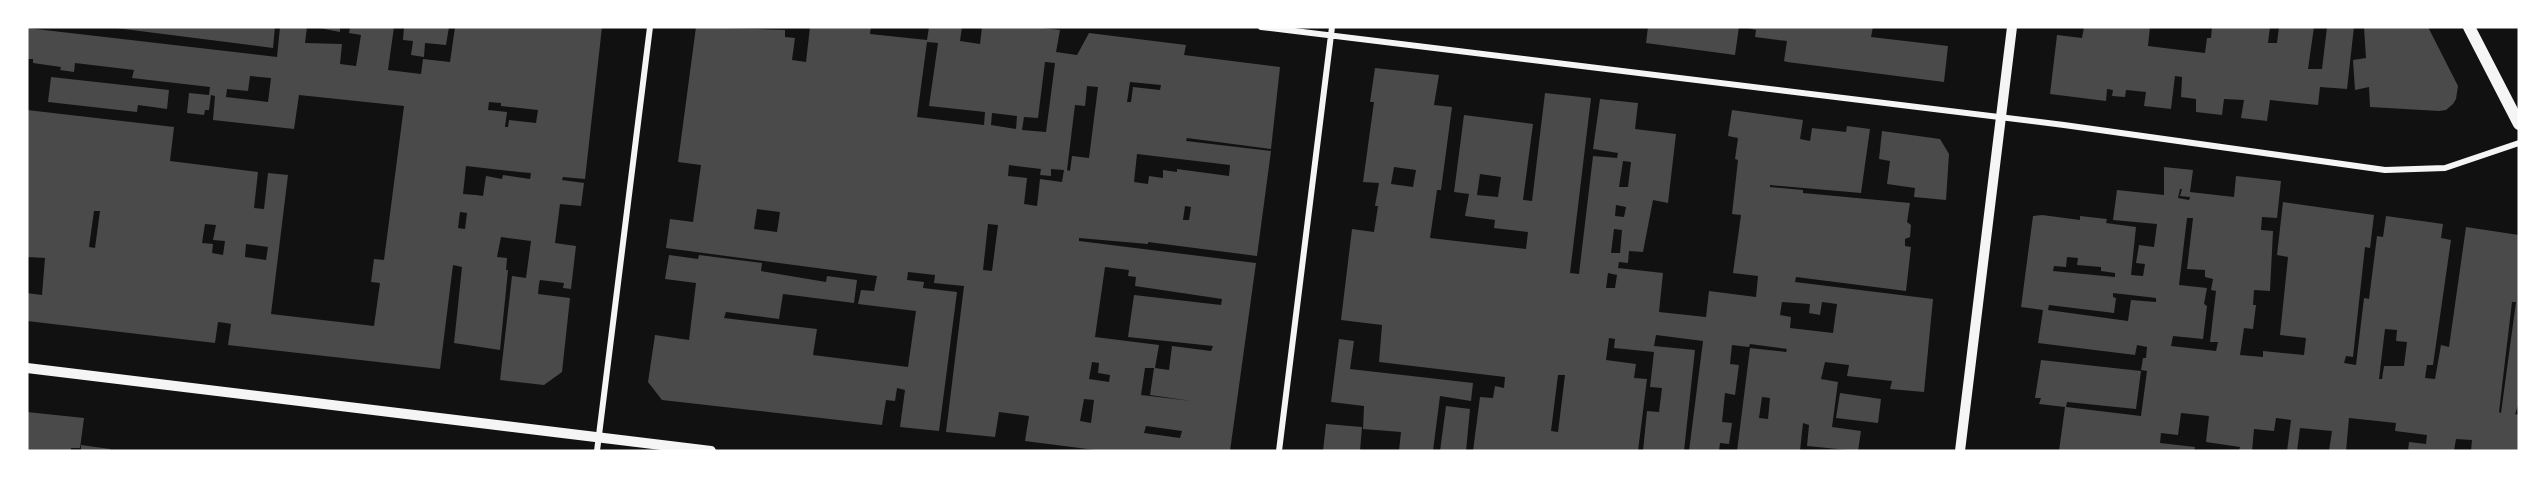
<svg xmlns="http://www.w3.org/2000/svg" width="2546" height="478" viewBox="0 0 2546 478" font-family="'Fira Sans Condensed',sans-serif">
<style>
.building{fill:#4a4a4a;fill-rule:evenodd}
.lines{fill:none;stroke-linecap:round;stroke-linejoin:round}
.minor{stroke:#f5f5f5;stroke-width:6}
.tertiary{stroke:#f5f5f5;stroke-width:10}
.secondary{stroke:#f5f5f5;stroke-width:12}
</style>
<rect width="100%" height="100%" fill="#111"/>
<path class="building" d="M108,27H275L273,48Z
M280,27H307L305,43L342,44L340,64L356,66L361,35L349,33L350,27H394L388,70L421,74L423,59L450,62L455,27H602L585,179L563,177L562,180L584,183L581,206L560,204L555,243L576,246L571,289L563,288L564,283L540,280L539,284L538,294L570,298L562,372L544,385L500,380L512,276L526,278L531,241L501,237L497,257L507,258L506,270H508L500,350L454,343L462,267L453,265L440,369L228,345L231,324L226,323L218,322L215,343L27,321V293L42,295L45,258L27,257V110L174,127L170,161L258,172L254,208L264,209L268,173L288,175L271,314L374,326L380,283L371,282L374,259L384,260L404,106L299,95L294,129L213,120L215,96L211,95L209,110H205L204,115L187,113L189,93L209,95L210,87L132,78L134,70L75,63L74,72L60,70L61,67L33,63V59H27V28L277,57ZM250,76L271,78L268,102L226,97L227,89L248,91ZM489,102L501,103V106L538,110L536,123L509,120L508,127H505L507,112L488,110ZM466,166L519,172L531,173L530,179L503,175L502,179L486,176L483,196L476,195L463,194ZM94,211H100L95,248L89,247ZM460,212L467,213L465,229L458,228ZM205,224L216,225L213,240L225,241L223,255L212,253L213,244L202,243ZM246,244L268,247L266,260L245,257Z
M314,27H340V32Z
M404,27H449L446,45L425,43L424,57L411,55L413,41L403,40Z
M696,27L785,30V37L795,38L792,60L806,62L810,27H871L870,34L927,40L929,27H962L960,41L980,44L982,27H1034L1060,30L1056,52L1077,55L1089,33L1186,45L1184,55L1280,67L1271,149L1187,138L1186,141L1271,151L1257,256L1148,242V244L1079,238V241L1256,263L1230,451H1103L1025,441L1029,416L999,412L995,437L946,432L964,286L934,283L935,275L908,272L907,280L924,282L923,288L957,292L939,431L900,427L905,390L897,388L895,401L886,400L882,425L662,400L648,382L655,335L689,340L696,283L665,279L669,255L698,259L699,255L762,263L761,271L826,282L827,276L857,280L854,303L783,294L779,319L726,312L724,318L817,329L813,355L908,367L916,311L858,304L861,290L874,291L877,276L666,248L670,219L693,222L701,165L678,162ZM927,42L938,43L929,106L985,112L984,125L917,117ZM1045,62L1055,63L1046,132L1022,130L1024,117L1038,118ZM1130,82L1161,85L1160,90L1133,87L1131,102H1127ZM1087,86L1098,87L1089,158L1072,156L1070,171L1067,170L1075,105L1085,106ZM992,113L1017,116L1016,129L991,125ZM1137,154L1230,165L1229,176L1177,169V172L1163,170V178L1149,176L1148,184L1134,182ZM1009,165L1041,169L1040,175L1051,176V169L1064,170L1062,182L1040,179L1037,206L1024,204L1027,178L1008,176ZM1185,206L1191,207L1189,220H1183ZM757,209L780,212L777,232L754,229ZM988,224L998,225L992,271L983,270ZM1105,267L1129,270L1128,276L1136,277L1135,286L1222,299L1221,305L1134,295L1128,337L1213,346L1211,351L1172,346L1169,370L1155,368L1159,345L1095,337ZM1092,362L1099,363L1098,373L1110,375L1109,382L1089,379ZM1145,368H1154L1150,395L1192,401L1141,395ZM1084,399L1094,400L1091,423L1080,421ZM1146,426L1182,431L1180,438L1144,433Z
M1648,27H1739L1735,55L1646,43Z
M1743,27H1873L1871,37L1948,46L1944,82L1787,62L1784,61L1787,41L1755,37L1756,30Z
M2084,27H2150L2148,46L2205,53L2207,38H2211L2212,27H2270L2268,43H2277L2279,27H2314L2308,69H2322L2327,27H2354L2347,89L2320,87L2318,105L2270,100L2267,121L2241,118L2244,100L2224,99L2222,115L2196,112V99L2181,97L2182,77L2175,76L2171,109L2144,106L2146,92L2126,90L2125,97L2112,96L2113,90L2107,89L2106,101L2050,94L2057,35L2082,38Z
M2364,27H2428L2458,86L2456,99L2453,104L2446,110L2439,111L2370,107L2369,87L2355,90L2353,60L2366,58Z
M1375,68L1439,75L1434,105L1452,107L1441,190H1437L1430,238L1526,249L1528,232L1494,228L1495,220L1465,216L1469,194L1454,192L1464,115L1533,124L1523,200L1532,201L1545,93L1591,98L1570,273L1579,274L1593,156L1617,158L1618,153L1593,149L1600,99L1638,103L1635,129L1676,134L1668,203L1653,200L1643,252L1629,251L1628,263L1619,262L1618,268L1663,273L1659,312L1706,317L1709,291L1756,297L1758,276L1733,273L1741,215L1732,214L1738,160L1735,159L1738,138L1728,136L1732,110L1803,120L1800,139L1810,141L1812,128L1846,132L1847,126L1870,129L1861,193L1770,185V187L1803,190V193L1910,203L1907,222L1911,225L1910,237L1905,239V246L1911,247L1906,291L1796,277L1795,282L1933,299L1924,392L1890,389L1892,381L1847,376L1849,365L1825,362L1821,379L1838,382L1832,427L1861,431L1858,451L1807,446L1809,425L1803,423L1800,451H1737L1750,348L1786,352L1787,349L1750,344L1749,347L1732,345L1730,364L1739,365L1735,395L1725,393L1722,422L1732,423L1729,444L1720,443L1719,451H1689L1703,341L1656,335L1654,346L1695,350L1684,451H1643L1647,411L1659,412L1662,388L1650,387L1654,352L1614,348L1615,339L1609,338L1606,360L1636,364L1634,378L1647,379L1638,451H1473L1480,397L1493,398L1495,386L1504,388L1505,377L1379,362L1382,325L1341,320L1352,229L1374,232L1378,206H1375L1379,183L1363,182L1374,102H1370ZM1623,161L1631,162L1628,187H1619ZM1394,167L1416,170L1413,187L1391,184ZM1480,174L1501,177L1498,197L1477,195ZM1616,205L1626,207L1624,217L1615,216ZM1614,229L1622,230L1620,253H1611ZM1608,273L1617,275L1615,288H1606ZM1782,302L1810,304L1809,313L1820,315L1822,302L1837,304L1833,333L1790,328L1791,317L1780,315ZM1558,375H1565L1558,432L1551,431ZM1762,397L1770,398L1768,419L1759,418Z
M51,77L169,90L167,109L138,105L137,112L48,102Z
M1882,131L1940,139L1949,154L1946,200L1914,197L1915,188L1887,184L1890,161L1879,159Z
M2164,167L2193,170L2190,192L2234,197L2236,176L2281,181L2277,218L2262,217L2261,230L2273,231L2270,291L2254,290L2253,305H2256L2253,329L2244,328L2240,355L2263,357V351L2304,355L2306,338L2280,335L2288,257L2277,255L2283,202L2374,215L2370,248L2365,247L2353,357L2346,356L2344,363L2356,365L2364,298L2369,299L2377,236L2383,237L2386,216L2443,224L2441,238L2451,240L2433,365H2427L2425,378L2435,379L2441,345L2449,347L2466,227L2519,235V403L2515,414L2519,415V451H2471L2472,440L2456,439L2454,451H2408L2409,442L2426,444L2427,435L2395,431L2396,423L2349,418L2346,451H2329L2332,431L2300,428L2297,451H2287L2291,420L2276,418L2274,431L2254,429L2252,451H2239L2240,447L2206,442L2209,416L2181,413L2178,435L2161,433L2160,443L2195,447L2194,451H2059L2065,407L2039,404L2041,398H2035L2041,360L2141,371L2136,409L2067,402L2066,407L2141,416L2147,371L2141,370L2143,358H2146L2147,347L2137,345L2135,355L2038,343L2043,310L2021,307L2033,216L2042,215L2080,220V216L2107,219L2106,223L2136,227L2131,275L2143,276L2145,264L2136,263L2139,245L2154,247L2157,224L2113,220L2117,190L2164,195ZM2180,189H2182L2180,196L2190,197L2189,200L2178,198ZM2187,218H2193L2187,269L2205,270V277L2213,279L2211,290L2216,291L2210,342H2218L2216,351L2171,346L2173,336L2203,339L2207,306L2204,304L2207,288L2179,285ZM2067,257L2078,258L2077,265L2101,267V271L2115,273V277L2053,271L2054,266L2066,267ZM2113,293L2156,298V302L2131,300L2128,321L2048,310L2049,305L2114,313L2116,298L2113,297ZM2512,302H2516L2501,413L2499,412ZM2385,329L2397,330L2396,341L2407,342L2404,366H2384L2382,379H2379Z
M1339,339L1354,341L1350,369L1473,383L1471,401L1440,396L1433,451H1399L1401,432L1363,429L1364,406L1331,402Z
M1840,393L1881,399L1878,423L1836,418Z
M1446,406L1470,409L1466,451H1440Z
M27,412L84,418L80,448H71V451H27Z
M1326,424L1362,427L1360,451H1323Z
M81,445L110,449V451H81Z"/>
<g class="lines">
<path class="minor" d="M1261,27L2064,125L2385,170L2445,168L2519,143
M597,451L650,27
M1279,451L1332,27"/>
<path class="tertiary" d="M27,368L711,451
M1960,451L2012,27"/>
<path class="secondary" d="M2469,27L2519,124"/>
</g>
<rect width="2546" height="478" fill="none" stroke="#ffffff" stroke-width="57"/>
</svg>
